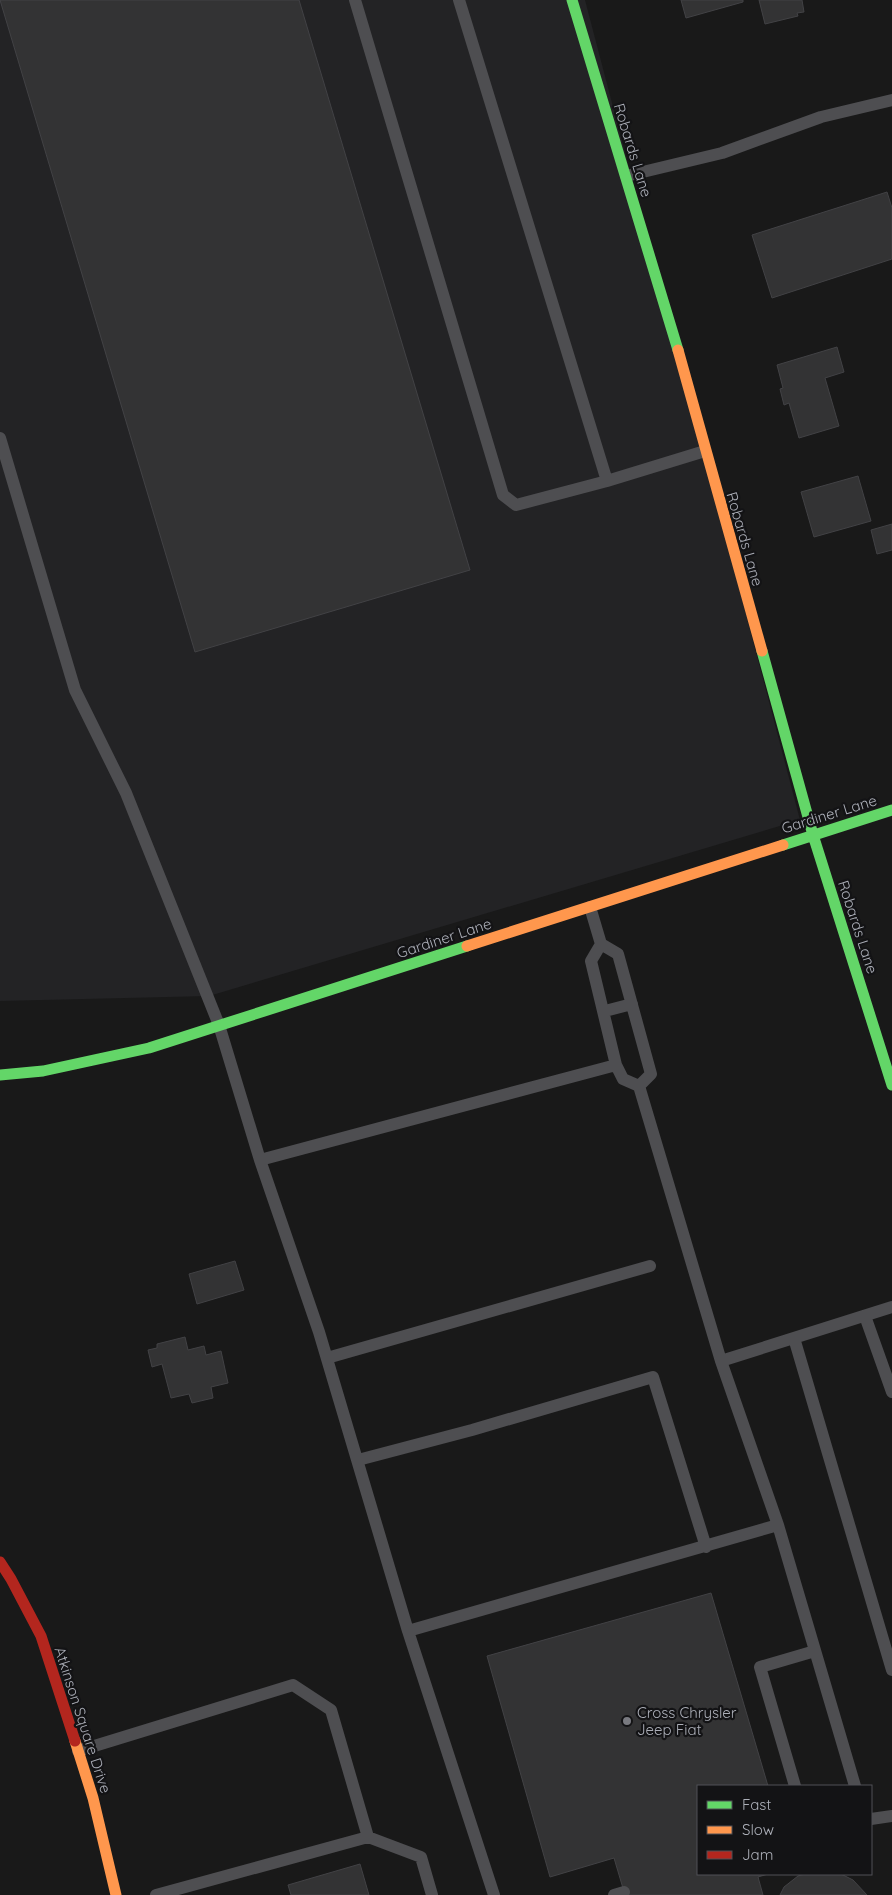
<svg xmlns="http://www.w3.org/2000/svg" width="892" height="1895" viewBox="0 0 892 1895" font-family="Quicksand,sans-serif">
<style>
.built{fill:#232325}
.building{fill:#333334;stroke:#424245}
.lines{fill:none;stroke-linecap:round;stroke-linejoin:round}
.lane{stroke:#4e4e51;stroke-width:12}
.fast{stroke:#63d668;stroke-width:11}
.slow{stroke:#ff974d;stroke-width:11}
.jam{stroke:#b3261e;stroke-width:11}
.poi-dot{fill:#797a80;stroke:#131315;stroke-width:2}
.labels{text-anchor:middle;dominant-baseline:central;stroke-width:4.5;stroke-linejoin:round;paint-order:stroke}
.street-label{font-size:15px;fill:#acafb8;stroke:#131315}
.poi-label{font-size:15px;fill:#acafb8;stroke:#131315;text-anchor:start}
</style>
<rect width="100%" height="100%" fill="#191919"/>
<path class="built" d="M0,0H585L800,820L209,996L0,1001Z"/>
<path class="building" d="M0,0H299L470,570L195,652Z
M681,0H743V2L686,18Z
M759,0H802L804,12L797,13L798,16L765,24Z
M887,192L892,208V259L772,298L752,235Z
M837,347L844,372L825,378L839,426L799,438L789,403L784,405L780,389L783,388L777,365Z
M858,476L871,521L814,537L801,492Z
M892,524V550L877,554L871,530Z
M235,1261L244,1290L197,1304L189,1274Z
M185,1337L188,1350L204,1346L206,1355L221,1351L228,1383L211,1387L213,1398L192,1403L189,1394L171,1398L162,1364L152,1367L148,1350L157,1348V1344Z
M711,1593L768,1786H698V1874H768L758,1877L763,1895H625L614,1858L550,1877L487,1656Z
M360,1864L369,1895H291L288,1885Z
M805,1874H841L853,1880L867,1895H780L784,1887L798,1876Z"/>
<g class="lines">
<path class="lane" d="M355,0L503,495L516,505L607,481L705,451
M459,0L607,481
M626,176L722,153L821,117L892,100
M0,438L75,690L126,793L219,1025L260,1160L616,1065
M590,907L601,944L618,954L651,1074L639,1086
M601,944L591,961L616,1065L623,1079L639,1086
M605,1011L632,1004
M639,1086L721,1361L778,1525L855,1786
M260,1160L319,1332L408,1631L494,1895
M865,1316L892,1392
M794,1338L892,1670
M327,1358L650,1266
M721,1361L892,1307
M358,1460L472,1430L653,1377L706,1547
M408,1631L778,1525
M78,1751L293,1685L331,1710L368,1837L421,1857L432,1895
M795,1786L760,1667L815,1651
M871,1819L892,1816
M156,1895L368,1837
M614,1895L624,1892"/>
<path class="fast" d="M572,0L678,350
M762,651L813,835L892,1085
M783,845L892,810
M0,1075L43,1071L149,1048L467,946"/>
<path class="slow" d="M678,350L762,651
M467,946L783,845
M75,1741L93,1798L116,1895"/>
<path class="jam" d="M0,1562L11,1579L41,1636L75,1741"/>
</g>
<circle class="poi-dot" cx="627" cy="1721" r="5"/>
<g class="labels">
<g class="street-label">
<text transform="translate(633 150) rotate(73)">Robards Lane</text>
<text transform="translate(745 539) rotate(74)">Robards Lane</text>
<text transform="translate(829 814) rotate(-17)">Gardiner Lane</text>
<text transform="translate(858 927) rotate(72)">Robards Lane</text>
<text transform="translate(444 938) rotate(-18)">Gardiner Lane</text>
<text transform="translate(83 1720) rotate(72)">Atkinson Square Drive</text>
</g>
<g class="poi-label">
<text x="637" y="1712">Cross Chrysler<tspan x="637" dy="17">Jeep Fiat</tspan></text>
</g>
</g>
<rect x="697" y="1785" width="175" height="90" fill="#131315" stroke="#505156"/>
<rect x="707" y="1801" width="25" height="8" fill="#63d668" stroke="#505156"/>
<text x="742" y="1810" font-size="15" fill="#acafb8">Fast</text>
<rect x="707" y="1826" width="25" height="8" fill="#ff974d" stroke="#505156"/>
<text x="742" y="1835" font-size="15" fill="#acafb8">Slow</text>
<rect x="707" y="1851" width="25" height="8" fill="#b3261e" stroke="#505156"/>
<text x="742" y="1860" font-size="15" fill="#acafb8">Jam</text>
</svg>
